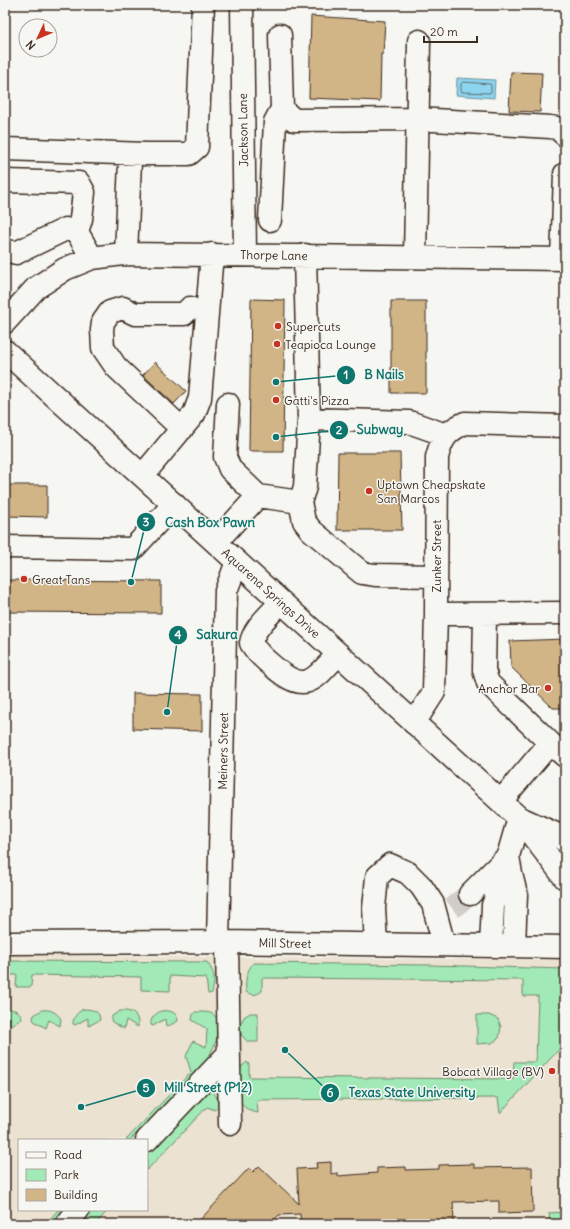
<svg xmlns="http://www.w3.org/2000/svg" width="570" height="1229" viewBox="0 0 570 1229" font-family="Delius,sans-serif">
<style>
.built{fill:#ebe2d2;fill-rule:evenodd}
.green{fill:#a1e9b6;stroke:#6e8a6a}
.water{fill:#8dd5ee;stroke:#6c919b}
.lines{fill:none;stroke-linecap:round;stroke-linejoin:round}
.shore{stroke:#5c6e71;stroke-width:1}
.building{fill:#d2b587;stroke:#3b2a1e}
.minor-tunnel{stroke:#d1cdc8;stroke-width:22;stroke-dasharray:22 11;stroke-linecap:butt}
.minor-casing{stroke:#3b2a1e;stroke-width:25}
.major-casing{stroke:#3b2a1e;stroke-width:25}
.minor{stroke:#f6f6f2;stroke-width:22}
.major{stroke:#f6f6f2;stroke-width:22}
.poi-dot{fill:#c8321e;stroke:#f6f6f2;stroke-width:1.5}
.labels{text-anchor:middle;dominant-baseline:central;stroke-width:3;stroke-linejoin:round;paint-order:stroke}
.street-label{font-size:12px;fill:#3b2a1e;stroke:#f6f6f2}
.poi-label{font-size:12px;fill:#3b2a1e;stroke:#f6f6f2;text-anchor:start}
.leader{fill:none;stroke:#0f766e;stroke-width:1.5}
.callout-dot{fill:#0f766e;stroke:#f6f6f2;stroke-width:1.5}
.mark-label{font-size:12px;text-anchor:middle;font-weight:bold;fill:#fff}
.callout-label{font-size:13px;text-anchor:middle;font-weight:bold;fill:#0f766e;stroke:#f6f6f2;stroke-width:3;stroke-linejoin:round;paint-order:stroke}
</style>
<rect width="100%" height="100%" fill="#f6f6f2"/>
<filter id="ink" filterUnits="userSpaceOnUse"><feTurbulence type="fractalNoise" baseFrequency=".025" numOctaves="2"/><feDisplacementMap in="SourceGraphic" scale="8" xChannelSelector="R" yChannelSelector="G"/><feConvolveMatrix kernelMatrix="1 2 1 2 8 2 1 2 1" color-interpolation-filters="sRGB"/></filter>
<g filter="url(#ink)">
<path class="built" d="M5,955L565,960V1224H5ZM19,1140H147V1210H19Z"/>
<path class="green" d="M5,961L207,962C216,975 215,978 212,993L208,994L206,978L170,976V991L141,990V977L32,975L31,987H16L17,975H5Z
M253,963L431,965L565,969V1043L500,1113L498,1098L257,1100L258,1113C252,1112 245,1109 242,1104C238,1097 238,1072 242,1066C243,1065 246,1063 247,1062L249,1064V1077L513,1079L514,1062H536L538,996H523V980L262,978V991C256,996 252,995 246,992C245,980 246,973 253,963Z
M5,1009C13,1009 21,1010 22,1019L10,1026V1018L5,1020Z
M83,1009C91,1009 100,1010 100,1020L88,1026V1018L75,1025L73,1024C73,1017 77,1013 83,1009Z
M42,1010C51,1009 56,1012 61,1019L60,1026L49,1020L46,1028L34,1021L33,1019L34,1015Z
M120,1011C132,1010 139,1014 138,1027L126,1020L124,1029L112,1022L111,1020L112,1016Z
M161,1011C169,1010 177,1011 178,1021L166,1027L165,1019L153,1026L151,1025C150,1018 155,1014 161,1011Z
M195,1012C210,1012 218,1011 218,1028C218,1034 217,1040 214,1046C207,1064 191,1078 178,1091C162,1108 146,1124 130,1140H126L191,1072L186,1056L193,1041L206,1047L207,1029L192,1020L193,1015Z
M250,1013H258V1042H248L242,1036L239,1027L244,1017Z
M477,1015H489L498,1019L501,1027L499,1038L492,1043L477,1044Z
M207,1088C215,1093 219,1097 218,1107L215,1110L207,1107L147,1170V1149Z
M58,1210H64L59,1217L56,1224H49V1220Z
M87,1210H108L96,1224H75Z
M565,1212V1224H550L549,1213Z"/>
<path class="water" d="M457,78L495,80L494,98L456,95Z"/>
<g class="lines">
<path class="shore" d="M463,82L490,84L491,85V92L489,93L462,92L461,90V84Z"/>
</g>
<path class="building" d="M311,16L385,21L383,54H381L380,101L309,98Z
M511,72L542,73L540,112L509,111Z
M251,299L285,300L283,451H249Z
M391,301H426V393H391Z
M155,362L186,391L174,404L143,375Z
M338,453H400L402,530H337Z
M5,485H47V517L5,516Z
M5,580L161,581V613L5,612Z
M565,639V708H553L511,667L510,641Z
M133,693L202,694V731L133,729Z
M331,1162V1174L338,1173V1176L377,1173V1168L406,1167V1170L439,1169V1165L474,1164V1168L532,1167L533,1212L499,1213V1201L453,1202L454,1223L379,1224L378,1222H373L372,1221L339,1222L331,1224H301L300,1214L279,1215L270,1224H196L249,1168L253,1172L259,1166L299,1204L297,1169L317,1168L316,1163Z"/>
<g class="lines">
<path class="minor-tunnel" d="M452,908L470,894"/>
<g class="minor-casing">
<path id="minor" d="M242,5L245,255
M280,35L282,109L294,120L417,119L550,127L557,128L565,135
M5,149L146,154H189L197,147L203,5
M5,181L79,183L84,192L81,219L77,232L92,258
M270,220L275,122L282,109
M5,250L16,253L66,229L77,232
M126,254L130,162L132,158L136,154
M305,255L309,419L305,487L300,502L304,521L311,530L362,573L375,575L436,576
M415,257L419,41
M562,259L565,174
M5,322L36,288L65,269L92,258L123,254L565,259
M228,404L225,457L230,469L258,496
M309,419L409,422L446,435
M182,429L116,367L103,348L102,330L103,322L110,312L123,308L135,314H184L190,308
M143,475L194,414L200,398L212,254
M216,542L258,496L300,502
M5,547L133,549L174,504
M281,602C271,614 254,627 251,643C257,653 266,661 275,668C306,695 315,679 338,654
M436,614L565,613
M485,614L484,670L488,683L550,743
M414,723L434,692L436,614L437,457C442,438 447,431 465,423L565,426
M501,801L550,743L565,756
M508,856L511,874L516,894L514,946
M470,894L508,856L519,818
M218,942L226,591L237,562
M227,942L230,1124
M5,943L218,942L565,947
M376,944L374,908L377,877L390,865L408,873L421,886L433,904L444,945
M491,946L493,905L500,886L511,874
M147,1140L229,1053
M67,1224L78,1210"/>
</g>
<g class="major-casing">
<path id="major" d="M5,351L519,818L565,878
M522,819L558,835L565,841"/>
</g>
<use href="#minor" class="minor"/>
<use href="#major" class="major"/>
</g>
</g>
<g class="poi-dot">
<circle cx="278" cy="326" r="4"/>
<circle cx="277" cy="344" r="4"/>
<circle cx="276" cy="400" r="4"/>
<circle cx="369" cy="491" r="4"/>
<circle cx="24" cy="579" r="4"/>
<circle cx="548" cy="688" r="4"/>
<circle cx="552" cy="1071" r="4"/>
</g>
<g class="labels">
<g class="street-label">
<text transform="translate(243 130) rotate(-91)">Jackson Lane</text>
<text transform="translate(274 255) rotate(1)">Thorpe Lane</text>
<text transform="translate(436 556) rotate(-90)">Zunker Street</text>
<text transform="translate(271 593) rotate(42)">Aquarena Springs Drive</text>
<text transform="translate(223 751) rotate(-89)">Meiners Street</text>
<text transform="translate(285 943) rotate(1)">Mill Street</text>
</g>
<g class="poi-label">
<text x="286" y="326">Supercuts</text>
<text x="285" y="344">Teapioca Lounge</text>
<text x="284" y="400">Gatti's Pizza</text>
<text x="377" y="484">Uptown Cheapskate<tspan x="377" dy="14">San Marcos</tspan></text>
<text x="32" y="579">Great Tans</text>
<text x="540" y="688" text-anchor="end">Anchor Bar</text>
<text x="544" y="1071" text-anchor="end">Bobcat Village (BV)</text>
</g>
</g>
<path class="leader" d="M276 382L346 375M276 437L339 430M131 582L146 522M167 712L178 635M81 1107L146 1088M285 1050L330 1093"/>
<g class="callout-dot">
<circle cx="276" cy="382" r="4"/>
<circle cx="276" cy="437" r="4"/>
<circle cx="131" cy="582" r="4"/>
<circle cx="167" cy="712" r="4"/>
<circle cx="81" cy="1107" r="4"/>
<circle cx="285" cy="1050" r="4"/>
<circle cx="346" cy="375" r="10"/>
<circle cx="339" cy="430" r="10"/>
<circle cx="146" cy="522" r="10"/>
<circle cx="178" cy="635" r="10"/>
<circle cx="146" cy="1088" r="10"/>
<circle cx="330" cy="1093" r="10"/>
</g>
<g class="mark-label">
<text x="346" y="379">1</text>
<text x="339" y="434">2</text>
<text x="146" y="526">3</text>
<text x="178" y="639">4</text>
<text x="146" y="1092">5</text>
<text x="330" y="1097">6</text>
</g>
<g class="callout-label">
<text x="384" y="379">B Nails</text>
<text x="380" y="434">Subway</text>
<text x="210" y="527">Cash Box Pawn</text>
<text x="217" y="639">Sakura</text>
<text x="208" y="1092">Mill Street (P12)</text>
<text x="412" y="1097">Texas State University</text>
</g>
<rect width="570" height="1229" fill="none" stroke="#f6f6f2" stroke-width="20"/>
<rect x="10" y="10" width="550" height="1209" fill="none" stroke="#3b2a1e" stroke-width="1.5" filter="url(#ink)"/>
<rect x="18" y="1139" width="130" height="72" fill="#f6f6f2" stroke="#aba49d"/>
<rect x="26" y="1152" width="20" height="6" fill="#f6f6f2" stroke="#aba49d"/>
<text x="54" y="1159" font-size="12" fill="#3b2a1e">Road</text>
<rect x="26" y="1169" width="20" height="12" fill="#a1e9b6" stroke="#aba49d"/>
<text x="54" y="1179" font-size="12" fill="#3b2a1e">Park</text>
<rect x="26" y="1189" width="20" height="12" fill="#d2b587" stroke="#aba49d"/>
<text x="54" y="1199" font-size="12" fill="#3b2a1e">Building</text>
<g transform="translate(38 38) rotate(226)"><circle r="19" fill="#f6f6f2" stroke="#aba49d"/>
<path d="M0-3L7 15L0 10L-7 15Z" fill="#c8321e"/>
<text y="-6" font-size="11" font-weight="bold" text-anchor="middle" fill="#3b2a1e">N</text>
</g>
<path d="M424 36v6h53v-6" fill="none" stroke="#3b2a1e" stroke-width="2"/>
<text x="430" y="36" font-size="12" fill="#3b2a1e" stroke="#f6f6f2" stroke-width="3" paint-order="stroke">20 m</text>
</svg>
